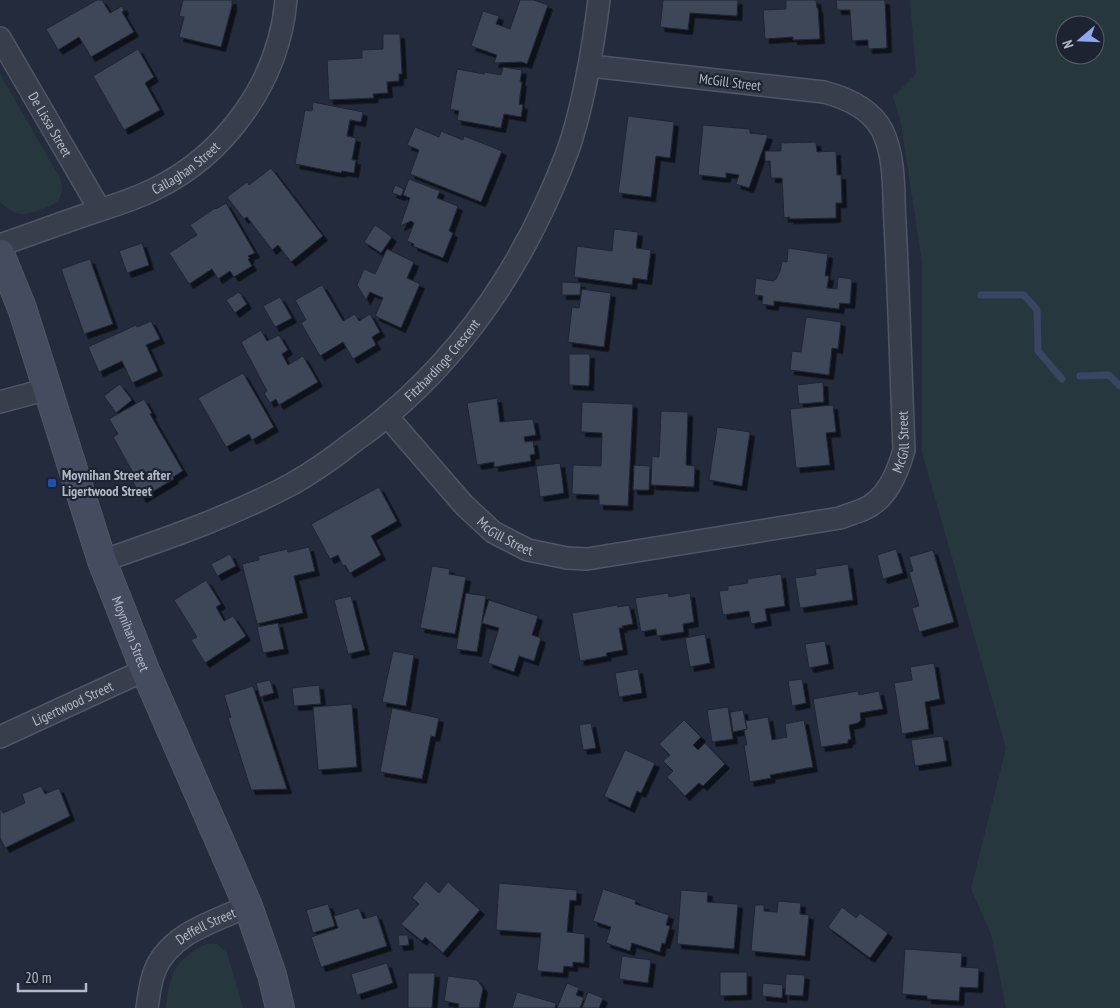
<svg xmlns="http://www.w3.org/2000/svg" width="1120" height="1008" viewBox="0 0 1120 1008" font-family="'PT Sans Narrow',sans-serif">
<style>
.green{fill:#26383d;fill-rule:evenodd}
.lines{fill:none;stroke-linecap:round;stroke-linejoin:round}
.stream{stroke:#394563;stroke-width:7}
.building{fill:#3e4659;stroke:#1f2533;filter:url(#shadow)}
.street-casing{stroke:#505664;stroke-width:24}
.secondary-casing{stroke:#505664;stroke-width:30}
.street{stroke:#383e4c;stroke-width:21}
.secondary{stroke:#464c5f;stroke-width:28}
.transit-dot{fill:#1a4fb4;stroke:#1d2331;stroke-width:2}
.labels{text-anchor:middle;dominant-baseline:central;stroke-width:4.5;stroke-linejoin:round;paint-order:stroke}
.street-label{font-size:14px;fill:#b4b9c8;stroke:#1d2331}
.poi-label{font-size:14px;font-weight:bold;fill:#b4b9c8;stroke:#1d2331;text-anchor:start}
</style>
<defs>
<filter id="shadow"><feDropShadow dx="4.5" dy="4.5" stdDeviation="0" flood-color="#0009"/></filter>
</defs>
<rect width="100%" height="100%" fill="#242b3c"/>
<path class="green" d="M910,0H1120V1008H1006L991,934L971,889L1006,748L922,452V263L901,123L893,97L916,74ZM1065,25H1095V55H1065Z
M0,74L60,178C66,197 58,204 40,210C34,212 27,215 21,214C12,213 6,207 0,202Z
M206,944H217L227,953L243,1008H166C170,973 174,961 206,944Z"/>
<g class="lines">
<path class="stream" d="M981,295H1024L1037,310L1038,351L1062,379
M1080,376L1109,375L1120,386"/>
</g>
<path class="building" d="M97,0H102L110,13L122,6L124,10L122,12L134,32L91,57L79,37L58,50L46,29Z
M183,0H232V6L221,47L179,37L184,17L179,16Z
M520,0H534L548,5L527,64L522,62L494,63L497,55L471,46L483,11L499,16L496,24L510,29Z
M663,0H738L737,16L690,13L688,30L660,27Z
M786,0H816L817,8H818L820,39L793,40V37L765,39L763,10L786,9Z
M836,0H885L887,48L868,49V40L852,41L850,10H837Z
M383,34H400L402,74H399V81L387,82L388,93L373,94L374,98L329,100L327,60L362,58V50L383,49Z
M138,49L154,77L145,83L160,110L124,130L93,76Z
M503,67L522,70L520,82H522L519,104L523,105L521,117L504,114L501,128L457,120L459,111L450,109L457,69L484,74V72L501,75Z
M313,102L363,112L361,122L350,120L347,136L356,138L352,160H356L354,173L342,171L341,173L295,164L305,110L312,111Z
M628,116L674,122L670,158L656,156L651,197L618,193Z
M703,125L750,129V133L768,135L749,188L736,184L739,175L726,173V178L698,175Z
M415,127L439,137L441,131L463,140L464,136L502,151L481,202L410,174L419,150L407,145Z
M816,142L817,152L836,151L837,175H841L842,203H836V218L789,219L790,217L784,218L782,178H771L770,161H765V151H781V143Z
M271,168L323,236L291,262L278,245L272,250L247,217L244,219L227,197L247,182L249,185Z
M409,179L440,191L437,198L458,206L449,231L453,233L443,258L413,246L414,244L407,241L414,223L411,221L400,226L410,198L403,195Z
M395,185L404,189L401,196L392,193Z
M226,203L255,253L248,256L250,258L248,259L252,266L234,277L230,271L218,279L212,269L189,284L169,253L197,235L190,225L215,208L216,209Z
M375,225L392,237L381,253L364,242Z
M614,229L638,232L636,248L651,250L647,280L633,278L632,285L574,277L577,246L612,251Z
M142,243L149,265L127,273L119,251Z
M788,248L828,254L825,276H829L827,288L837,289L838,277L852,279L850,304L840,303L839,309L774,301V306L762,304L763,296L754,295L756,278L773,281L776,279L780,271L782,261L787,262Z
M387,249L414,262L407,278L420,284L401,328L375,316L383,298L370,292L366,300L357,285L364,269L375,274Z
M90,259L113,324L84,334L61,269Z
M562,282L581,283L580,295H562Z
M322,285L343,321L355,314L359,321L370,314L380,332L372,337L376,345L353,359L343,342L320,356L301,323L306,320L295,300Z
M582,289L611,293L604,347L568,342L572,307L579,308Z
M239,292L247,304L235,313L226,300Z
M280,297L292,318L275,327L263,306Z
M806,317L841,322L838,349L832,348L829,375L790,370L792,351L801,352Z
M151,321L160,339L146,345L158,371L132,383L122,361L99,372L88,347L136,325L137,327Z
M261,330L267,341L279,335L288,350L282,354L288,365L303,356L318,382L279,405L276,399L270,403L264,393L267,391L241,342Z
M569,354H590L589,386L569,385Z
M243,373L274,427L252,440L249,434L226,447L198,398Z
M823,382L824,402L799,404L797,385Z
M120,384L132,400L116,413L104,396Z
M497,398L500,422L533,419L536,435L524,437L525,442L533,441L535,454L530,455L531,461L494,467V462L477,465L467,403Z
M144,399L152,413L150,414L183,471L173,477L174,479L142,498L128,473L132,471L113,437L118,434L109,419Z
M582,402L633,404L628,506L599,505V495L572,494L573,465L601,466L602,433L581,432Z
M833,405L836,432L826,433L830,465L796,468L790,409Z
M661,411L688,412L686,465L695,466L694,487L651,485L652,456L659,457Z
M717,427L750,432L742,486L709,480Z
M560,463L564,493L540,497L536,466Z
M634,465L650,466L649,490H633Z
M379,487L397,521L371,536L381,555L350,573L345,565L343,566L338,555L330,559L311,524Z
M309,547L315,571L294,576L303,613L257,624L242,564L259,560L258,556L287,549L288,552Z
M896,549L903,573L883,579L877,555Z
M933,550L954,622L919,632L912,608L919,606L909,572L913,571L909,557Z
M230,554L236,566L217,576L211,564Z
M848,564L853,600L800,608L795,578L816,575L815,569Z
M432,566L450,569L449,574L466,577L455,634L420,628Z
M781,574L785,606L765,609L767,621L751,624L749,611L723,615L719,591L728,590V586L748,583L747,579Z
M206,580L221,604L216,607L224,621L233,616L246,636L205,663L191,640L197,637L174,600Z
M466,593L486,596L477,652L456,649Z
M668,593L669,597L690,593L694,622L683,624L684,632L657,636L656,629L641,632L635,598Z
M351,596L365,650L348,654L334,600Z
M489,600L538,616L532,635L541,638L534,661L519,656L514,672L488,663L499,628L482,623Z
M617,605L618,607L629,605L633,624L622,626L623,628H619L623,650L606,653L607,656L580,661L572,613Z
M278,623L284,649L263,653L257,627Z
M705,634L710,663L690,667L685,638Z
M825,641L829,664L809,668L805,644Z
M393,651L414,655L406,706L382,702Z
M934,663L940,699L925,702L929,729L902,734L894,683L912,680L910,667Z
M638,669L642,693L619,697L615,673Z
M802,679L806,703L792,706L788,681Z
M270,680L274,693L260,697L256,683Z
M319,685L321,704L294,706L292,688Z
M253,686L287,789L251,790L228,718L231,717L224,695Z
M858,691L859,695L879,691L883,709L860,713L861,720L858,723L849,725L851,739L848,740V743L821,747L813,699Z
M352,704L357,767L318,770L313,707Z
M728,707L733,739L712,742L707,710Z
M392,708L439,718L435,737L431,736L422,779L380,772Z
M743,710L747,729L733,732L730,712Z
M768,717L772,740L787,737L785,724L804,720L813,767L770,775L771,778L750,782L744,745H747L744,730L747,729L745,721Z
M684,720L701,737L693,745L698,750L705,743L725,764L703,786L699,783L685,796L667,777L673,771L663,761L670,755L659,744Z
M591,723L596,748L583,750L579,725Z
M943,736L947,761L915,766L911,740Z
M625,750L655,763L641,793L637,791L630,808L604,796Z
M41,786L45,794L59,788L70,816L5,848L0,838V807L3,813L25,803L22,794Z
M426,881L439,893L448,882L480,910L443,953L425,937L422,941L401,924L419,904L412,898Z
M499,883L577,890L576,901L570,900L567,932L585,934L584,963L573,962V967L564,966L563,973L537,971L541,933L496,930Z
M603,889L636,900L635,904L669,915L666,925L670,926L665,944L662,943L660,952L632,943L630,951L606,943L611,927L593,921Z
M681,890L708,892L707,902L738,904L734,949L677,944Z
M778,901L801,903L800,914L809,915L805,956L751,951L755,905H764V911L777,912Z
M328,904L335,926L313,933L306,910Z
M842,907L856,918L860,913L888,933L870,958L828,927Z
M359,908L363,919L377,915L387,946L321,967L311,937L338,928L334,916Z
M398,935H408L409,945L399,946Z
M905,949L962,953L961,967L979,968L978,988L960,987L959,1001L927,999V996L902,994Z
M622,956L651,960L648,983L619,979Z
M387,963L393,983L357,995L351,974Z
M720,972H747V995L720,996Z
M408,973H435L432,1008H408Z
M786,974L805,975L803,996L785,995Z
M448,976L477,980L483,988L479,1008H458L459,1004L444,1001Z
M567,983L579,988L576,995L584,998L580,1008H557Z
M763,983L783,985L782,998L762,996Z
M517,992L556,1003L555,1008H512Z
M588,992L603,998L599,1008H582Z"/>
<g class="lines">
<g class="street-casing">
<g id="street">
<path id="s1" d="M0,38L100,210"/>
<path id="s2" d="M0,245C32,234 64,222 97,211C115,205 135,199 153,190C226,155 279,81 286,0"/>
<path d="M0,402L48,389"/>
<path id="s3" d="M387,416L464,505L493,532L528,550L567,558L587,559L840,518C847,515 855,513 862,510C887,500 897,474 904,450C901,375 899,299 895,223C893,193 896,158 882,130C870,108 847,98 824,92L591,66"/>
<path id="s4" d="M102,561C168,538 230,517 292,484C313,472 333,458 352,443C364,434 376,426 387,416C455,359 508,285 545,205C555,183 565,161 572,138C586,92 593,48 599,0"/>
<path id="s5" d="M0,737L145,670"/>
<path id="s6" d="M147,1008C149,996 150,982 155,970C170,933 214,922 248,906"/>
</g>
</g>
<g class="secondary-casing">
<g id="secondary">
<path id="s7" d="M0,254L22,308L102,561L145,670L248,906L272,975L280,1008"/>
</g>
</g>
<use href="#street" class="street"/>
<use href="#secondary" class="secondary"/>
</g>
<rect class="transit-dot" x="47" y="478" width="10" height="10" rx="2.5"/>
<g class="labels">
<g class="street-label">
<text transform="translate(730 82) rotate(7)">McGill Street</text>
<text stroke="none"><textPath href="#s1" startOffset="100">De Lissa Street</textPath></text>
<text stroke="none"><textPath href="#s2" startOffset="202">Callaghan Street</textPath></text>
<text stroke="none"><textPath href="#s4" startOffset="401">Fitzhardinge Crescent</textPath></text>
<text stroke="none"><textPath href="#s3" startOffset="620">McGill Street</textPath></text>
<text stroke="none"><textPath href="#s3" startOffset="170">McGill Street</textPath></text>
<text stroke="none"><textPath href="#s7" startOffset="402">Moynihan Street</textPath></text>
<text stroke="none"><textPath href="#s5" startOffset="80">Ligertwood Street</textPath></text>
<text stroke="none"><textPath href="#s6" startOffset="108">Deffell Street</textPath></text>
</g>
<g class="poi-label">
<text x="62" y="475">Moynihan Street after<tspan x="62" dy="16">Ligertwood Street</tspan></text>
</g>
</g>
<g transform="translate(1080 40) rotate(251)"><circle r="24" fill="#1d2331" stroke="#595f6d"/>
<path d="M0-4L9 19L0 12L-9 19Z" fill="#8da7f4"/>
<text y="-8" font-size="14" font-weight="bold" text-anchor="middle" fill="#b4b9c8">N</text>
</g>
<path d="M18 983v8h68v-8" fill="none" stroke="#b4b9c8" stroke-width="2.5"/>
<text x="25" y="983" font-size="15" fill="#b4b9c8" stroke="#1d2331" stroke-width="4" paint-order="stroke">20 m</text>
</svg>
